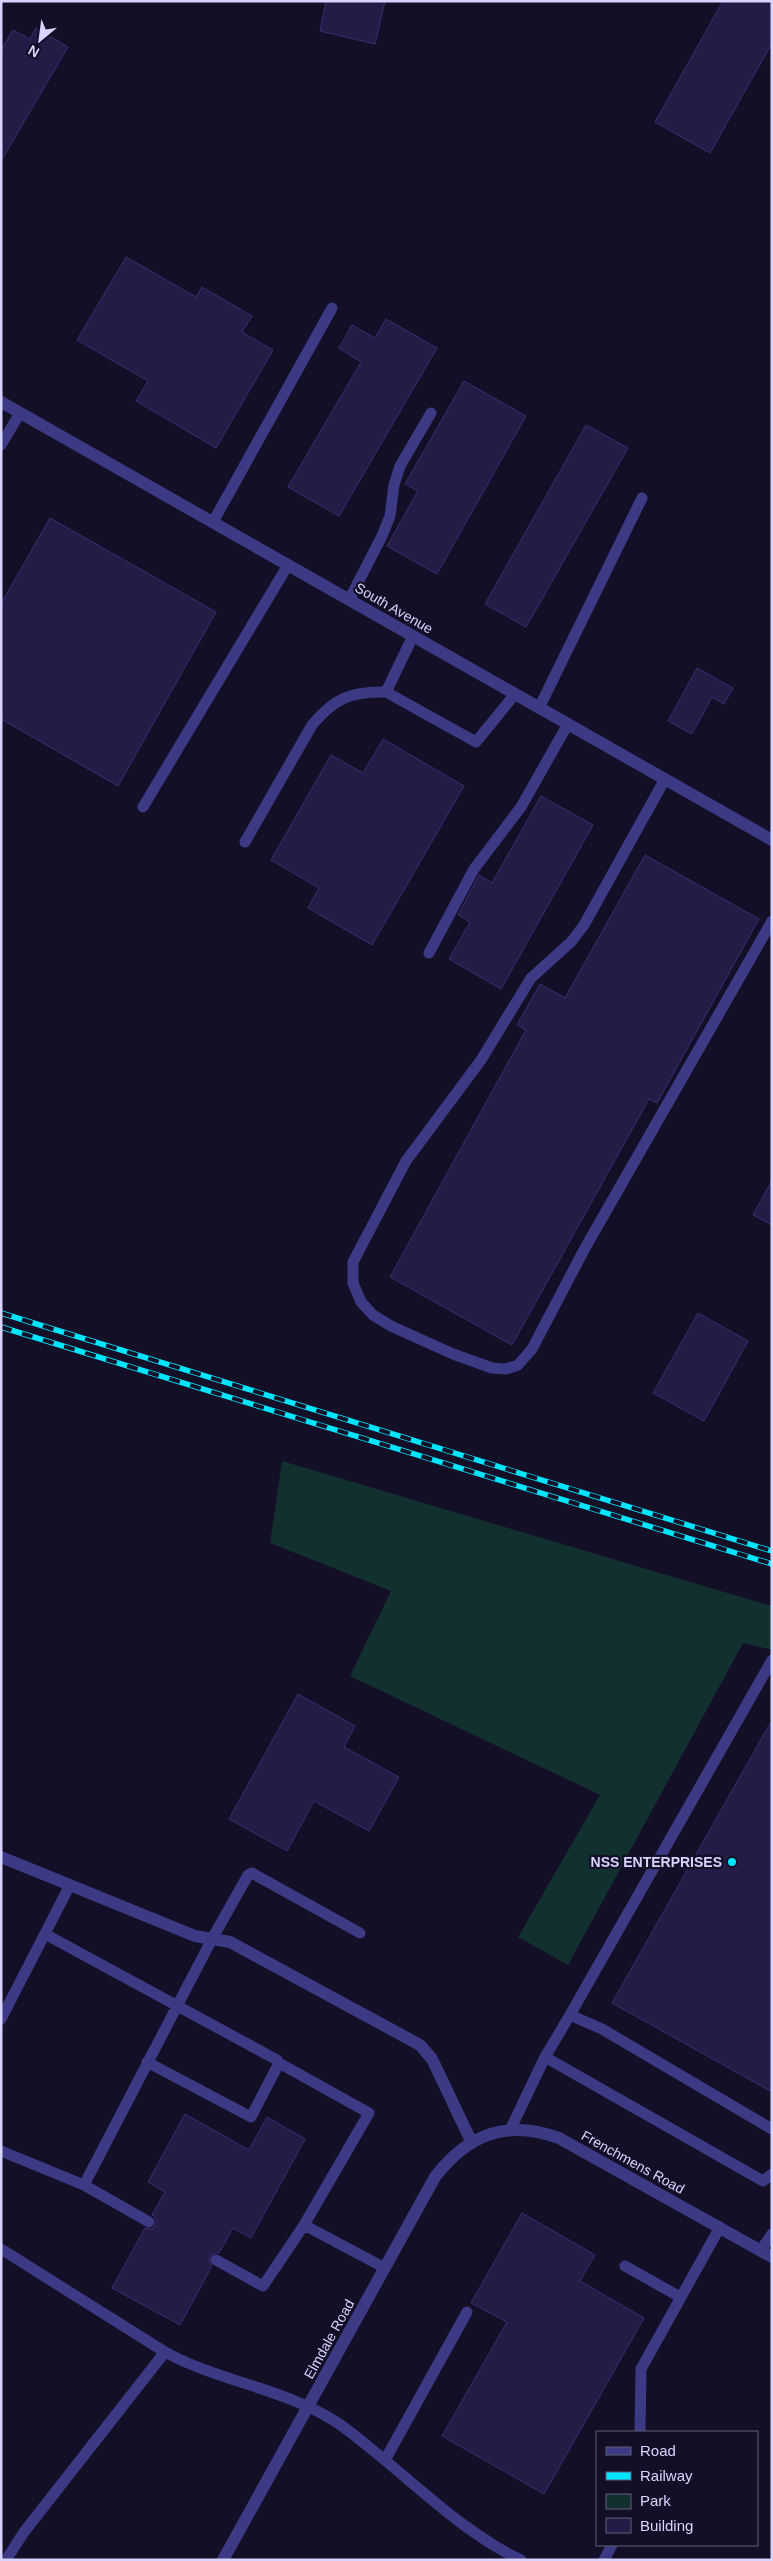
<svg xmlns="http://www.w3.org/2000/svg" width="773" height="2561" viewBox="0 0 773 2561" font-family="Helvetica,sans-serif">
<style>
.green{fill:#12302f}
.building{fill:#241b47;stroke:#3b2d73}
.lines{fill:none;stroke-linecap:round;stroke-linejoin:round}
.service{stroke:#3d3a85;stroke-width:11}
.minor{stroke:#3d3a85;stroke-width:12}
.rail-casing{stroke:#00e5ff;stroke-width:5.5}
.rail{stroke:#130f26;stroke-width:4;stroke-dasharray:11;stroke-linecap:butt}
.poi-dot{fill:#00e5ff;stroke:#130f26;stroke-width:2}
.labels{text-anchor:middle;dominant-baseline:central;stroke-width:4.5;stroke-linejoin:round;paint-order:stroke}
.street-label{font-size:14px;fill:#d9d4ff;stroke:#130f26}
.poi-label{font-size:14px;font-weight:bold;fill:#d9d4ff;stroke:#130f26;text-anchor:end}
</style>
<rect width="100%" height="100%" fill="#130f26"/>
<path class="green" d="M282,1461L772,1606V1650L743,1643L568,1965L518,1937L600,1795L350,1676L391,1591L270,1543Z"/>
<path class="building" d="M326,1H385L375,44L320,31Z
M723,1H772V43L710,153L655,122Z
M36,28L68,47L1,161V50L13,30L30,39Z
M126,257L196,297L202,287L252,316L242,332L273,350L216,448L136,401L148,381L77,340Z
M386,319L437,348L339,516L288,487L361,362L339,348L352,325L375,338Z
M464,381L526,416L437,574L387,546L418,491L405,484Z
M586,425L628,448L526,627L485,604Z
M50,518L216,612L118,786L1,719V604Z
M697,668L733,688L724,704L712,697L692,734L668,721Z
M383,739L464,786L372,945L308,908L319,888L271,860L331,755L363,773Z
M541,796L593,825L501,989L449,959L470,922L458,915L479,875L492,883Z
M645,855L759,919L657,1103L649,1099L512,1345L390,1277L526,1030L517,1025L540,984L565,998Z
M772,1180V1225L753,1215Z
M698,1313L748,1341L704,1421L653,1393Z
M298,1694L355,1726L344,1747L399,1777L369,1831L314,1801L287,1851L229,1819Z
M772,1720V2092L612,2003Z
M185,2114L249,2150L267,2117L305,2139L251,2238L233,2228L219,2253H215L210,2256L209,2261L212,2266L180,2325L112,2288L145,2228L152,2229L156,2225V2219L152,2215L165,2192L148,2182Z
M522,2213L595,2255L580,2281L644,2318L544,2494L442,2436L507,2322L471,2303Z"/>
<g class="lines">
<path class="service" d="M1,445L20,413
M213,522L332,308
M349,600L382,536L390,516L394,485L400,466L431,413
M413,636L386,692L476,742L515,694
M539,708L642,498
M665,779L584,925L571,942L531,978L481,1060L406,1161L353,1262V1283L361,1302L373,1315L391,1326L453,1354L492,1368L506,1369L518,1365L532,1349L585,1248L772,921
M143,807L288,565
M245,842L312,725C335,698 351,691 386,692
M429,953L474,869L521,807L568,724
M45,1934L277,2060L279,2063L251,2117L147,2062
M570,2015L772,1660
M1,2019L70,1885
M545,2057L763,2181L772,2174
M279,2063L369,2113L304,2225L385,2268
M510,2130L545,2057L570,2015L602,2029L772,2129
M1,2151L84,2185L212,1939L248,1875L252,1873L360,1933
M84,2185L149,2222
M1,2249L165,2352
M760,2251L772,2234
M216,2260L263,2286L304,2225
M625,2266L680,2297
M640,2432L641,2369L720,2227
M385,2460L467,2312
M6,2560L24,2532L165,2352C218,2381 281,2388 333,2420C348,2429 361,2441 375,2452C422,2490 466,2534 521,2560
M604,2560L612,2545"/>
<path class="minor" d="M1,402L772,840
M1,1857L195,1936L230,1942L420,2045L432,2059L472,2143
M223,2560L435,2177C468,2134 507,2119 559,2138L772,2257"/>
<g class="rail-casing">
<path id="rail" d="M1,1313L772,1551
M1,1327L772,1564"/>
</g>
<use href="#rail" class="rail"/>
</g>
<circle class="poi-dot" cx="732" cy="1862" r="5"/>
<g class="labels">
<g class="street-label">
<text transform="translate(394 608) rotate(30)">South Avenue</text>
<text transform="translate(633 2162) rotate(29)">Frenchmens Road</text>
<text transform="translate(329 2339) rotate(-61)">Elmdale Road</text>
</g>
<g class="poi-label">
<text x="722" y="1862">NSS ENTERPRISES</text>
</g>
</g>
<rect width="773" height="2561" fill="none" stroke="#d9d4ff" stroke-width="5"/>
<rect x="596" y="2431" width="162" height="115" fill="#130f26" stroke="#625e7d"/>
<rect x="606" y="2447" width="25" height="8" fill="#3d3a85" stroke="#625e7d"/>
<text x="640" y="2456" font-size="15" fill="#d9d4ff">Road</text>
<rect x="606" y="2472" width="25" height="8" fill="#00e5ff" stroke="#625e7d"/>
<text x="640" y="2481" font-size="15" fill="#d9d4ff">Railway</text>
<rect x="606" y="2494" width="25" height="15" fill="#12302f" stroke="#625e7d"/>
<text x="640" y="2506" font-size="15" fill="#d9d4ff">Park</text>
<rect x="606" y="2518" width="25" height="15" fill="#241b47" stroke="#625e7d"/>
<text x="640" y="2531" font-size="15" fill="#d9d4ff">Building</text>
<g transform="translate(40 40) rotate(209)" stroke="#130f26" stroke-width="4" paint-order="stroke">
<path d="M0-4L9 19L0 12L-9 19Z" fill="#d9d4ff"/>
<text y="-8" font-size="14" font-weight="bold" text-anchor="middle" fill="#d9d4ff">N</text>
</g>
</svg>
